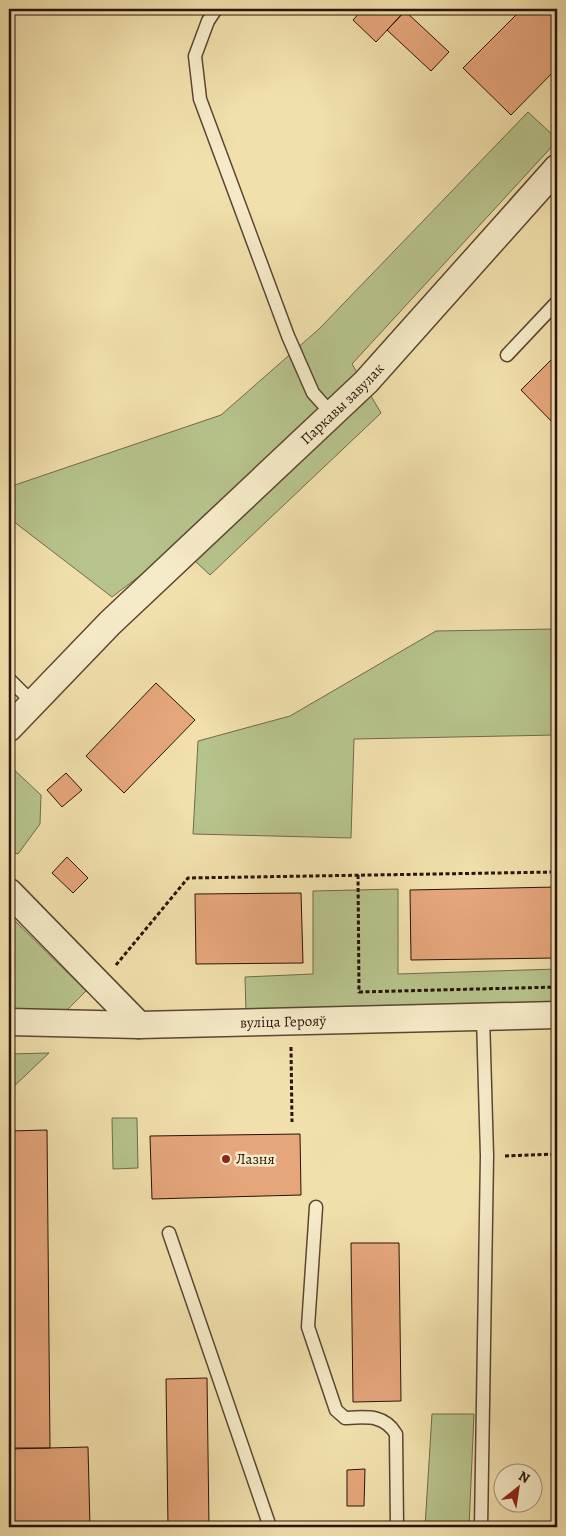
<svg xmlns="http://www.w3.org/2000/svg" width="566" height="1536" viewBox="0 0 566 1536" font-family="Alegreya,serif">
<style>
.green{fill:#b7c38c;stroke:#706a4a}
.building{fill:#e6a67b;stroke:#291208}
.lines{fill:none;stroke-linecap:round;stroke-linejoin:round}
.service-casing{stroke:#5b4631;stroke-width:15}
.minor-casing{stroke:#5b4631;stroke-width:29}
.path{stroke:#291208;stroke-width:3;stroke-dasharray:4 2.5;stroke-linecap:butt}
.service{stroke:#f6ebc9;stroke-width:12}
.minor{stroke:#f6ebc9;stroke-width:26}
.poi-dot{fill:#8f2418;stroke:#f6ebc9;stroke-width:2}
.labels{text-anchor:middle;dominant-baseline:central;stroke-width:5;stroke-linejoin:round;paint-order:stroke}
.street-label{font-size:15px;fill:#291208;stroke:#f6ebc9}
.poi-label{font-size:15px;fill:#291208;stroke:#f6ebc9;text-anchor:start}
</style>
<rect width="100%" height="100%" fill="#f1e0ac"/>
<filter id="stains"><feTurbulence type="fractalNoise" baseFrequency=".004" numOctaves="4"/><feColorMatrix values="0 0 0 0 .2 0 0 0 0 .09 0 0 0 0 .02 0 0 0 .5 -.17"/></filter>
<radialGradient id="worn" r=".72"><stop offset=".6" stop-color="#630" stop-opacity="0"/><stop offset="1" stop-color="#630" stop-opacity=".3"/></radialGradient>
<path class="green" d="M528,112L557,139V141L352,364L381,413L210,575L179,546L112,597L9,518V487L221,415L319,329Z
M557,629V735L354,739L351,838L193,834L198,741L290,716L436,631Z
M9,765L41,795L40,824L18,854L9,851Z
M398,889V974L557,969V1008L246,1013L245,977L313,974V891Z
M9,915L86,991L64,1013H9Z
M49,1053L9,1091V1054Z
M112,1118H137L138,1168L113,1169Z
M432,1414H474L469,1527H425Z"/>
<path class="building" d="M363,9H407L376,42L353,20Z
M522,9H557V68L511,115L463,68Z
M405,11L449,52L431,71L387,30Z
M557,354V427L521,390Z
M156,683L195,720L124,793L86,756Z
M66,773L82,790L62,807L47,790Z
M67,857L88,878L73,893L52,873Z
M557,887V958L411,960L410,890Z
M301,893L303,963L196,964L195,894Z
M47,1130L50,1448H9V1131Z
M300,1134L301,1195L152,1199L150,1136Z
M351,1243H399L401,1401L353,1402Z
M207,1378L209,1527H168L166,1379Z
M88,1447L90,1527H9V1449Z
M365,1469L364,1506H347V1470Z"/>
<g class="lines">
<g class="service-casing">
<path id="service" d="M216,9L208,21L195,56L200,99L288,336L313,393L332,414
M507,355L557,302
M9,679L33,703
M316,1207L308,1327L336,1410L345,1418C366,1417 384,1414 396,1434L397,1527
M169,1233L270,1527
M481,1527L487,1156L483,1017"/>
</g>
<g class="minor-casing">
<g id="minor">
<path id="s1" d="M9,728L110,623L366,382L557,168"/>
<path d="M9,892L139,1025"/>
<path id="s2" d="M9,1022L139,1025L557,1015"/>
</g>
</g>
<path class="path" d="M358,875L359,992L557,987
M116,965L188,878L557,872
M291,1047L292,1122
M505,1156L557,1154"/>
<use href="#service" class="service"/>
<use href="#minor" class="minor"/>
</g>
<circle class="poi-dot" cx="226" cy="1159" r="5"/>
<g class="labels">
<g class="street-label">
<text stroke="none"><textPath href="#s1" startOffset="465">Паркавы завулак</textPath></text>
<text stroke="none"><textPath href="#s2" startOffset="274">вуліца Герояў</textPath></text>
</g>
<g class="poi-label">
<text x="236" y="1159">Лазня</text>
</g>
</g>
<rect width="566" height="1536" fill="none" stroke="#f1e0ac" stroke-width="30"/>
<rect x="10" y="10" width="546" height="1516" fill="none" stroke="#291208" stroke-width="2.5"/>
<rect x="15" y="15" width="536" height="1506" fill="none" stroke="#291208"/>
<g transform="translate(518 1488) rotate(30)"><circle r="24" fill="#f6ebc9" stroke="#a4947c"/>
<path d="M0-4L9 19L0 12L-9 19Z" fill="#8f2418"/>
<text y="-8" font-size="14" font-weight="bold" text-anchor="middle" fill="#291208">N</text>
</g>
<rect width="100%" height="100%" filter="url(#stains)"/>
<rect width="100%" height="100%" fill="url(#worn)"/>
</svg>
